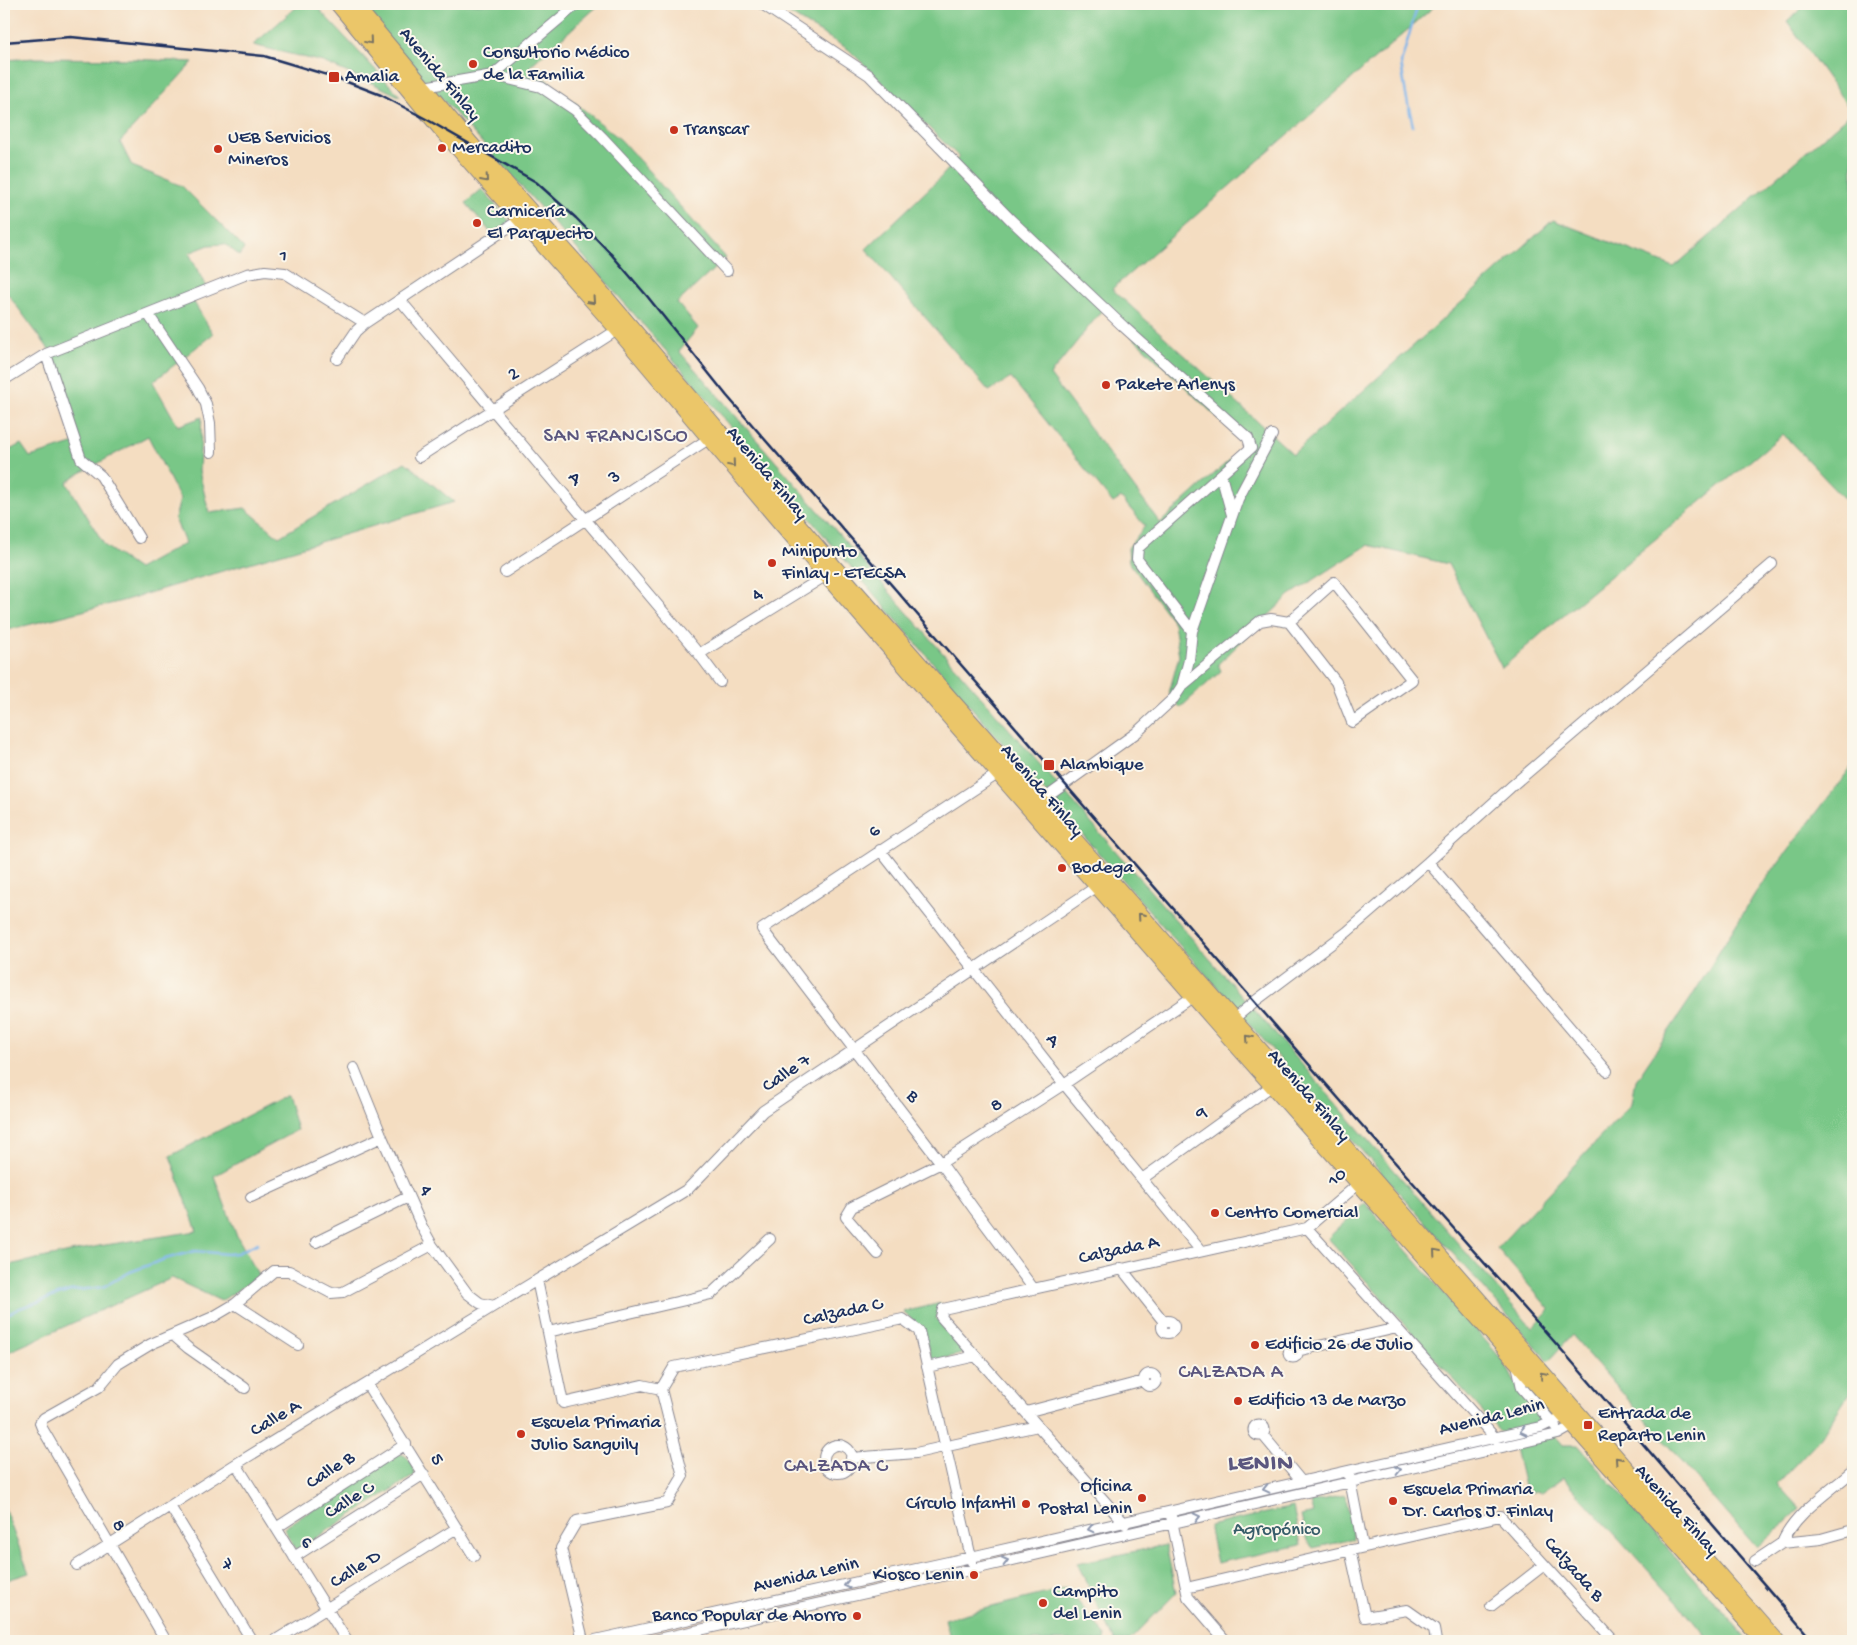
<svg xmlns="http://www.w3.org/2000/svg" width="1857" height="1645" viewBox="0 0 1857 1645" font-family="'Gochi Hand',sans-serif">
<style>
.green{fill:#79c787;stroke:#4a7b72;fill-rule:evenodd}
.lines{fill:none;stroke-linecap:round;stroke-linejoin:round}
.stream{stroke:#7ab4eb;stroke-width:2.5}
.minor-casing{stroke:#888690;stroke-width:12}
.highway-casing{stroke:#888690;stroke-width:17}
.minor{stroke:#fff;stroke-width:10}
.highway{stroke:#ebc669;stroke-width:15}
.rail{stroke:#1b2f5e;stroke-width:2.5}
.oneway{stroke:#797363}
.oneway2{stroke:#8d97ae}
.poi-dot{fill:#c8321e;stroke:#fbf7ec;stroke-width:2}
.labels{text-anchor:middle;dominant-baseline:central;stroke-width:4;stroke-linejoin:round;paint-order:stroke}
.poi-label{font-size:19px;fill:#1b2f5e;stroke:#fbf7ec;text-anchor:start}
.street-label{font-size:19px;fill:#1b2f5e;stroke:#fbf7ec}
.park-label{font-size:19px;fill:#375d6a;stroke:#fbf7ec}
.neighbourhood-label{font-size:20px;letter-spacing:1px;fill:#5b567f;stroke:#fbf7ec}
.district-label{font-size:24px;font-weight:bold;letter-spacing:1px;fill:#5b567f;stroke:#fbf7ec}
</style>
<rect width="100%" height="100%" fill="#fbf7ec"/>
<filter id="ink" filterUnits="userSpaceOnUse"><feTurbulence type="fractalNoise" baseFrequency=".02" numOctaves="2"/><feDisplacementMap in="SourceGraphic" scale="10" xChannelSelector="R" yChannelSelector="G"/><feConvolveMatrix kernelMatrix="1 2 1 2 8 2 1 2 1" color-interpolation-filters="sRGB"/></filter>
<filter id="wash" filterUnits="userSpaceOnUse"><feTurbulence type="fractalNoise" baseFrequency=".0096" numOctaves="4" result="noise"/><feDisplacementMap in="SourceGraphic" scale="20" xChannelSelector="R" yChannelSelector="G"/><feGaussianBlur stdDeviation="1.12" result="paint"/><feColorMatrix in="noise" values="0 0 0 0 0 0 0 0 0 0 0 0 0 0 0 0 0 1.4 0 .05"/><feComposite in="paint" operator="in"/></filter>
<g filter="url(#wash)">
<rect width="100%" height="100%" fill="#f4ddc1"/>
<path class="green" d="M300,4H314L401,97L376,85L323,62L253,45Z
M368,4H600L530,66L621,140L726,258L677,303L698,328L679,351L1532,1328L1550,1310L1497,1248L1632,1103L1636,1080L1691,998L1756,892L1853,765V1388L1820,1438L1777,1484L1800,1509L1757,1548L1572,1335L1548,1361C1351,1138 1152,916 957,691C761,463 569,231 362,13Z
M789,4H1437L1112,289L1293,454L1553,220L1674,267L1852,112L1787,21L1807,4H1853V508L1783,434L1550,626L1502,668L1448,564L1368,545L1290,595L1218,664L1221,671L1180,708L1169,693L1179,656L1174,623L1129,562L1128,548L1145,526L1121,498L1113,503L1011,378L989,391L866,249L941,177L959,157L848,49L783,10ZM1103,309L1246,445L1160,523L1050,375Z
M36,58L135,59L193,62L120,142L132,166L182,186L244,248L240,256L225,244L209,245L189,253L206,287L189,294L213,334L153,382L178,426L202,417L199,471L209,513L245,508L279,537L405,462L454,502L122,601L4,631V453L21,444L30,457L79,442L51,352L4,289V60ZM148,436L180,499L175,519L185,543L138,569L105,546L67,483L75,476Z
M482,189L510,222L492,234L466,203Z
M287,1095L297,1130L214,1176L236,1234L259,1276L221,1301L172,1278L4,1354V1266L99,1246L197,1231L170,1156Z
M1365,1203L1505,1363L1518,1389L1563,1445H1578L1748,1641H1706L1705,1636L1680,1605L1563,1478L1542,1493L1525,1491L1515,1448L1328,1238Z
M941,1303L936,1318L962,1350V1354L932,1361L923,1329L903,1312Z
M401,1454C409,1456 415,1467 415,1475L297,1550L294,1548L284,1528L396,1455Z
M1345,1495L1354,1539L1313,1548L1307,1541L1301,1516L1314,1513L1311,1502Z
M4,1507L29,1573L4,1581Z
M1293,1507L1301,1545L1217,1563L1209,1526Z
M1166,1545L1176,1593L1129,1641H1115L1077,1563Z
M1067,1588L1105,1635L1104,1641H951L945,1619Z"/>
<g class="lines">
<path class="stream" d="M1413,126L1406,95L1401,63L1418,4
M4,1316L20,1308L70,1291L103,1287L130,1272L165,1259L195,1251L227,1254L237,1253L258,1243"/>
</g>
</g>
<g filter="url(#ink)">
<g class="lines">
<g class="minor-casing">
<path id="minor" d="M762,4L869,75L1011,220L1124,327L1248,438L1251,448L1138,548L1137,559L1192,631
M493,75L541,87L575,110L602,137L727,271
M418,88L493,75L577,4
M400,300L699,654L720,682
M148,314L198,388L206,404L210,423L211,452
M46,354L81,459L101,476L139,538
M337,359L356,331L365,323L524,217
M4,380L46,354L247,274L265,271L285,273L365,323
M419,457L622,327
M1221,475L1232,515
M505,572L713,436
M699,654L830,573
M1182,686L1260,621L1271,619L1289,622L1336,682L1352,722L1412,680L1334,582L1289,622
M1002,771L762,929L941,1163L974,1209L1033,1288
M1037,804L1136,733L1174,698L1182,686L1189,660L1192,631L1238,499L1272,435
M880,850L1064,1084L1201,1251
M1428,862L1607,1071
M1230,1022L1254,1002L1347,932L1428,862L1513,785L1772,564
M354,1068L382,1137L422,1227L432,1245L467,1293L480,1303L494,1306
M1142,1179L1277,1082
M251,1197L382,1137
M1307,1228L1497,1440
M316,1242L408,1197
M878,1254L846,1217L852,1207L941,1163L1064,1084L1197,994
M1121,1268L1164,1322
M537,1280L563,1403L642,1385L661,1389
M235,1304L298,1345
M1162 1327a6 6 0 1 1 12 0a6 6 0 1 1-12 0Z
M548,1332L711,1294L770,1239
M173,1335L188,1348L245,1388
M1288.5 1353a4.5 4.5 0 1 1 9 0a4.5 4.5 0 1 1-9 0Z
M1297,1351L1397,1328
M1517,1364L1522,1388L1555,1426
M927,1367L976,1356
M1144 1380a6 6 0 1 1 12 0a6 6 0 1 1-12 0Z
M367,1384L474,1556
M1026,1412L1144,1381
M1253.5 1430a5.5 5.5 0 1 1 11 0a5.5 5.5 0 1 1-11 0Z
M1262,1434L1301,1481
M824 1459a14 14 0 1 1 28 0a14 14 0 1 1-28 0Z
M851,1458L916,1453L1038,1426
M236,1464L347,1641
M1853,1471C1829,1492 1795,1513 1782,1543L1821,1539L1853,1530
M1349,1475L1363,1547
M170,1506L252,1641
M1171,1516L1188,1597L1226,1641
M1125,1524L941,1317L943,1309L1307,1228L1363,1180
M276,1528L406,1444
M1350,1550L1365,1617L1407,1610L1434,1629L1436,1641
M294,1557L424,1474
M1755,1561L1782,1543
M77,1565L236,1464L494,1306L688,1189L763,1111L1102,883
M1186,1588L1500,1516L1614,1641
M1491,1606L1544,1565
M582,1636L561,1548L577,1521L667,1503L683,1476L661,1389L674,1367L903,1319L919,1331L972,1562
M595,1640L971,1557L1541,1427L1570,1413
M166,1641L42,1428L40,1423L44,1418L99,1387L118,1364L151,1344L213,1317L235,1304L274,1271H289L331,1293L343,1292L432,1245
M274,1641L457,1528
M650,1641L974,1569L1558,1434L1572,1426L1573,1420"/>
</g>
<g class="highway-casing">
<path id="highway" d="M338,4L440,128L618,330L779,521L998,773L1222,1029L1764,1641
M354,4L471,144L586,274L836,569L1284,1077L1777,1641"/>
</g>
<use href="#minor" class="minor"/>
<use href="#highway" class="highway"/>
<path class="rail" d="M4,42L71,37L264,56L334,77L381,95L426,119L536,182L576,218L611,254L647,296L727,396L1360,1123L1567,1356L1813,1641"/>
</g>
<defs><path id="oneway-chevron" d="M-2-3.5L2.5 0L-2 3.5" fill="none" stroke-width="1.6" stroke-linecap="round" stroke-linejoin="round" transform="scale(1.25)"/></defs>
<g class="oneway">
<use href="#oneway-chevron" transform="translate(369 41) rotate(50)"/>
<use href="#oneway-chevron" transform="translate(485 179) rotate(49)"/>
<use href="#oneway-chevron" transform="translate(592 301) rotate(48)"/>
<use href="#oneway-chevron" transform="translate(732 464) rotate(50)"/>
<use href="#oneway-chevron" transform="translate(1141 916) rotate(-131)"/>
<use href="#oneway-chevron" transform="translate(1249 1038) rotate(-132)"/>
<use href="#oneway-chevron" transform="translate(1436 1252) rotate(-131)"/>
<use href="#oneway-chevron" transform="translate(1543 1375) rotate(-131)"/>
<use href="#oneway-chevron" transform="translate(1618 1460) rotate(-132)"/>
</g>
<g class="oneway2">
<use href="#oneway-chevron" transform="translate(1523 1431) rotate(168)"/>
<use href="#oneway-chevron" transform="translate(1398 1470) rotate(-13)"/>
<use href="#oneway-chevron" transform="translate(1266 1489) rotate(167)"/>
<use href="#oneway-chevron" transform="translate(1197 1517) rotate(-13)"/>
<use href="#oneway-chevron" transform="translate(1091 1529) rotate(167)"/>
<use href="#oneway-chevron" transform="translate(1005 1561) rotate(-14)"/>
<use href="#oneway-chevron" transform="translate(847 1585) rotate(167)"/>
</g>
</g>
<g class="poi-dot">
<circle cx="473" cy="64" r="5"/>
<rect x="328" y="71" width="12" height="12" rx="2.5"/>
<circle cx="674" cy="130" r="5"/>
<circle cx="442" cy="148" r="5"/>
<circle cx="218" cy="149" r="5"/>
<circle cx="477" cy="223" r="5"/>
<circle cx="1106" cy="385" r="5"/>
<circle cx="772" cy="563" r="5"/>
<rect x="1043" y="759" width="12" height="12" rx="2.5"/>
<circle cx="1062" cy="868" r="5"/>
<circle cx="1215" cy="1213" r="5"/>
<circle cx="1255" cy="1345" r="5"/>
<circle cx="1238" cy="1401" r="5"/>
<rect x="1583" y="1420" width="10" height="10" rx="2.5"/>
<circle cx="521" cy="1434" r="5"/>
<circle cx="1142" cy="1498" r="5"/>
<circle cx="1393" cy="1501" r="5"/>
<circle cx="1026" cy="1504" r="5"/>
<circle cx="974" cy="1575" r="5"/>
<circle cx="1043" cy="1603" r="5"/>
<circle cx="857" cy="1616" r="5"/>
</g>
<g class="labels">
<g class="poi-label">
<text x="483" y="53">Consultorio Médico<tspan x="483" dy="22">de la Familia</tspan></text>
<text x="345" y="77">Amalia</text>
<text x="684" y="130">Transcar</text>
<text x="228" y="138">UEB Servicios<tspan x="228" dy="22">Mineros</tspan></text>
<text x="452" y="148">Mercadito</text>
<text x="487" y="212">Carnicería<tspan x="487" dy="22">El Parquecito</tspan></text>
<text x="1116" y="385">Pakete Arlenys</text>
<text x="782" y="552">Minipunto<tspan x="782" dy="22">Finlay - ETECSA</tspan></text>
<text x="1060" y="765">Alambique</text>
<text x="1072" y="868">Bodega</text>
<text x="1225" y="1213">Centro Comercial</text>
<text x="1265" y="1345">Edificio 26 de Julio</text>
<text x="1248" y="1401">Edificio 13 de Marzo</text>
<text x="1598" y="1414">Entrada de<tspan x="1598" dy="22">Reparto Lenin</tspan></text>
<text x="531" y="1423">Escuela Primaria<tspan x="531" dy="22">Julio Sanguily</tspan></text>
<text x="1132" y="1487" text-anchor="end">Oficina<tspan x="1132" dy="22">Postal Lenin</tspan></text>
<text x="1403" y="1490">Escuela Primaria<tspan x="1403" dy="22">Dr. Carlos J. Finlay</tspan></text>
<text x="1016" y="1504" text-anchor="end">Círculo Infantil</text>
<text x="964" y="1575" text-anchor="end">Kiosco Lenin</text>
<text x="1053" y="1592">Campito<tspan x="1053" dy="22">del Lenin</tspan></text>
<text x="847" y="1616" text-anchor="end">Banco Popular de Ahorro</text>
</g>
<g class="street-label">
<text transform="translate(439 75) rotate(50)">Avenida Finlay</text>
<text transform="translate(283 257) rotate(13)">1</text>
<text transform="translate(514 375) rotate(-33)">2</text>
<text transform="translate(766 474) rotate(50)">Avenida Finlay</text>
<text transform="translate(615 478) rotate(-33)">3</text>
<text transform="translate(574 479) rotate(50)">A</text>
<text transform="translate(758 596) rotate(-32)">4</text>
<text transform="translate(1041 791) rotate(49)">Avenida Finlay</text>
<text transform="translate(875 832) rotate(-33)">6</text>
<text transform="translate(1052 1041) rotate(52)">A</text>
<text transform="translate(787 1074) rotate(-34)">Calle 7</text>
<text transform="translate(1308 1096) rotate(49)">Avenida Finlay</text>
<text transform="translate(912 1097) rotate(52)">B</text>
<text transform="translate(997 1106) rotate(-33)">8</text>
<text transform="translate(1202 1114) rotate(-36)">9</text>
<text transform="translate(1338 1178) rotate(-41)">10</text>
<text transform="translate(425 1191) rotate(66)">4</text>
<text transform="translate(1119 1251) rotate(-12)">Calzada A</text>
<text transform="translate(843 1313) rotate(-12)">Calzada C</text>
<text transform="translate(1492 1418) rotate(-14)">Avenida Lenin</text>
<text transform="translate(276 1419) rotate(-31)">Calle A</text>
<text transform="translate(436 1460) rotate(58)">5</text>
<text transform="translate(331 1471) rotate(-33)">Calle B</text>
<text transform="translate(350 1501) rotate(-32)">Calle C</text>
<text transform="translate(1676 1511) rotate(48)">Avenida Finlay</text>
<text transform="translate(118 1526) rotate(60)">8</text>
<text transform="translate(306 1543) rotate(58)">6</text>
<text transform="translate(226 1565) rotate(59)">7</text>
<text transform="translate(356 1570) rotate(-32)">Calle D</text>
<text transform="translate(1573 1570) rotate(48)">Calzada B</text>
<text transform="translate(806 1576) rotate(-13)">Avenida Lenin</text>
</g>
<g class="park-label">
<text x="1277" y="1530">Agropónico</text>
</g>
<g class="neighbourhood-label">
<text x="616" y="437">SAN FRANCISCO</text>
<text x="1231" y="1373">CALZADA A</text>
<text x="836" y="1467">CALZADA C</text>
</g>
<g class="district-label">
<text x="1261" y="1464">LENIN</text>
</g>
</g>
<rect width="1857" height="1645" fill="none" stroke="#fbf7ec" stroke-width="20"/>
</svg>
